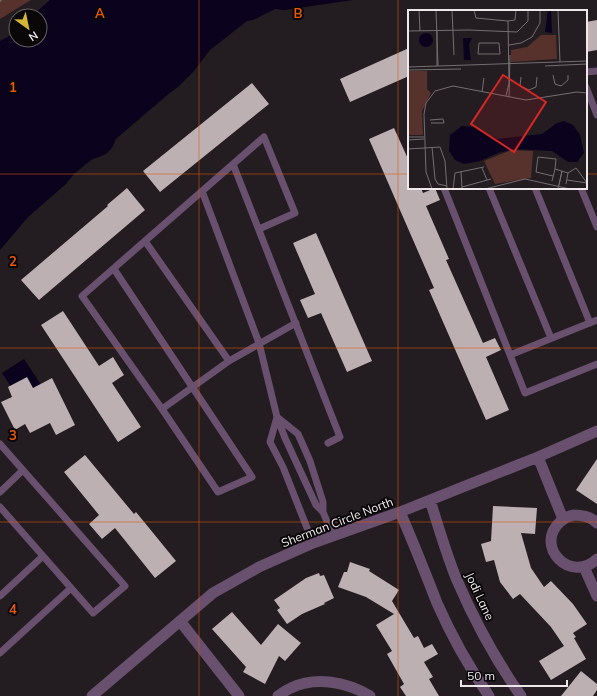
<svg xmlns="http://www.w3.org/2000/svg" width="597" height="696" viewBox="0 0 597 696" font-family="Mulish,sans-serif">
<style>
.green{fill:#57312c}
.water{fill:#0b021d}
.building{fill:#bcb0b3}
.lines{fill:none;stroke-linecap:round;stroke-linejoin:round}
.path{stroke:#756f72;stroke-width:2.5;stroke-dasharray:3 3;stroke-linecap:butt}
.service{stroke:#68506e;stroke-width:7}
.minor{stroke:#68506e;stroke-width:11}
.grid{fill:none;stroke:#e8590c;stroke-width:1;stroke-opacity:0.55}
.labels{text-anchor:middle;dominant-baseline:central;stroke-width:4;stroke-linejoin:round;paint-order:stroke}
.street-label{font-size:12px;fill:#eee8eb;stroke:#0a0709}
.inset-road{fill:none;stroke:#746e71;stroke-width:1}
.view{fill:#d62828;fill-opacity:0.15;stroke:#d62828;stroke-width:2}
.inset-edge{fill:none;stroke:#eee8eb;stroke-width:2}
.grid-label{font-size:13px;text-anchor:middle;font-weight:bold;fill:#e8590c;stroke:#0a0709;stroke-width:4;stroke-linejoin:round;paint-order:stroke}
</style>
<rect width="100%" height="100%" fill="#231c20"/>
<path class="green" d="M0,0H31L0,19Z"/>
<path class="water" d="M50,0H353L284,10L275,9L253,20L247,21L210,50L193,72L179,86L166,96L116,139L112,148L106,154L91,160L74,174L66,184L28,217L0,250V41L13,34L16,30V40H40V16H32Z
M24,359L45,391L23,405L2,373Z"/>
<path class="building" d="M597,20V50L586,52V22Z
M409,48V76L350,102L340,79Z
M252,83L269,104L160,192L143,171Z
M394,128L409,161V188H421L423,193L435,188L440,200L426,206L449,259L446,260L483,343L495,338L501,350L486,357L509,410L486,420L429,290L434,288L369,139Z
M127,188L145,210L39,300L21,280L108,206L107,205Z
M316,233L372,361L347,372L321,313L308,318L300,300L315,294L293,243Z
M63,311L99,366L113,357L124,375L112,383L141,427L118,442L41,325Z
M27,377L33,388L52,378L75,425L56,435L50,423L30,433L25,424L15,430L1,402L12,397L8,387Z
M85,455L134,514L136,512L176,561L155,578L115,528L102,539L89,524L99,515L64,472Z
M597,459V504L576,490Z
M493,506L537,508L535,534L521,533L531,568L544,587L551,581L573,604L587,624L573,633L576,637L574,638L586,659L551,680L539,661L564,646L551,627L520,594L513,599L500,582L494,560L486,562L481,544L491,541Z
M350,562L370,569L369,571L399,590L392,601L414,638L418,636L424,648L432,644L438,654L424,662L433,677L429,679L439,696H406L400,687L404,684L387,654L392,651L376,625L394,614L366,597L338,587L344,572H347Z
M319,573L320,576L324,575L334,598L324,603L325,604L302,614L287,624L277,610L280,608L274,600L306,578Z
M232,612L261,645L278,624L301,643L285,661L279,656L265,684L243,672L246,667L212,629Z
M581,671L597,684V690L593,696H561Z"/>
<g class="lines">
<path class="path" d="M0,1L1,0"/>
<path class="service" d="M586,72L597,71
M586,87L597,115
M233,164L340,437L328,443
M444,188L525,393L597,364
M489,188L551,338
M535,188L590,323
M581,188L597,227
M202,191L259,343L277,417L285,438L316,505L323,512L333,536
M145,241L229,361
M114,269L252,477L218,492L162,409L82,296C143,243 204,190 264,137L295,213L259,229
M510,355L597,320
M162,409L229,361L296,323
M277,417L270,442L283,467L313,543
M277,417L298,434L310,461L323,502V512
M0,444L125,586L93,613L0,507
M0,492L23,470
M0,596L43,556
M0,653L71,588"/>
<path class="minor" d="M538,457L563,519
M430,500C438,526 446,553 456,578C474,620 495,659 521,696
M400,512C413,542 425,572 437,603C451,635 469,667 489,696
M597,523C591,517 583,515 574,515C569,516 564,518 560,522C534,546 570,584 597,559
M584,567L597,596
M180,621L239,696
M92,696L213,593L259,567L313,543L400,512L538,457L597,431
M278,696C282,693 286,690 291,688C316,676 347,682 370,696"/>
</g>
<path class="grid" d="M199,0V696M398,0V696M0,174H409M586,174H597M0,348H597M0,522H597"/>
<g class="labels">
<g class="street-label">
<text transform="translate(337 522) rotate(-21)">Sherman Circle North</text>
<text transform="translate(480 596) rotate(65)">Jodi Lane</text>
</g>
</g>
<g transform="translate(408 10)">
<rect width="179" height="179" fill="#231c20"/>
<path d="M133,25H148L149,49L103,52V40L119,37ZM0,61H19V79L23,83L14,101L15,125H0ZM103,140L125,141L123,168L87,174L76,151Z" fill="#57312c"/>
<path d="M140,0H143L144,23L137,22ZM11 30a7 7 0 1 1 14 0a7 7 0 1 1-14 0ZM55,28H64L61,35L63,50H56ZM156,111L165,115L172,125L176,143L169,152H160L144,141L106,139L90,143L72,151L56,154L47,150L41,141L42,125L54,116L65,117L89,129L134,124L149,113Z" fill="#0b021d"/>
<path class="inset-road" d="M11,0L12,21M28,0L30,56M44,0L46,45M66,0L68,8L100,11L107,10L108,0M150,0L152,52M0,21L61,20L109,22L120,11V0M29,21V56M71,33H91L92,44H70ZM101,35L113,33L124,27L132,13V0M137,56L179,54M0,57L179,51M0,60L53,59M145,65L147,74L153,76M113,67L112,76L121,80L128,77L129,67M153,76L160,70V65M74,82L76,68M98,86L101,73L100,11M101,87L102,45M22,110L35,109L36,113M23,113H36M0,127H16M0,130L16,129M24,137L27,169L30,174L39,176M0,139L32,137L37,151L39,179M74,158L79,170M147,159L160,163M53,161L54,179M159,170L179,173M144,171L147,159L148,149L130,147L128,162L145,166M158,174L160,163L168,158L179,173M151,175L154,161M54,177L83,169M24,179L18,162L16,104L18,93L27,81L45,76L118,90L169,82L179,83M45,179L47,163L76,157M77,179L117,169L162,179M150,179L154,161"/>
<path class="view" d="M95,65L138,92L106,142L63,114Z"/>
<rect width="179" height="179" class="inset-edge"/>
</g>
<g class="grid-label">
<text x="100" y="18">A</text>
<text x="298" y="18">B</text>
<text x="13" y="92">1</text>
<text x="13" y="266">2</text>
<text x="13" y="440">3</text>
<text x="13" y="614">4</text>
</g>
<g transform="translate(28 28) rotate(147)"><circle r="19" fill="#0a0709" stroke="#656163"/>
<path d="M0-3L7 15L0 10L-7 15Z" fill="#d4b635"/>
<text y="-6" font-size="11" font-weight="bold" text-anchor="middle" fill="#eee8eb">N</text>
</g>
<path d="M461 680v6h106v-6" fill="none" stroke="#eee8eb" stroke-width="2"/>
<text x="467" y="680" font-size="12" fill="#eee8eb" stroke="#0a0709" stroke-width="3" paint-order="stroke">50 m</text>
</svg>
